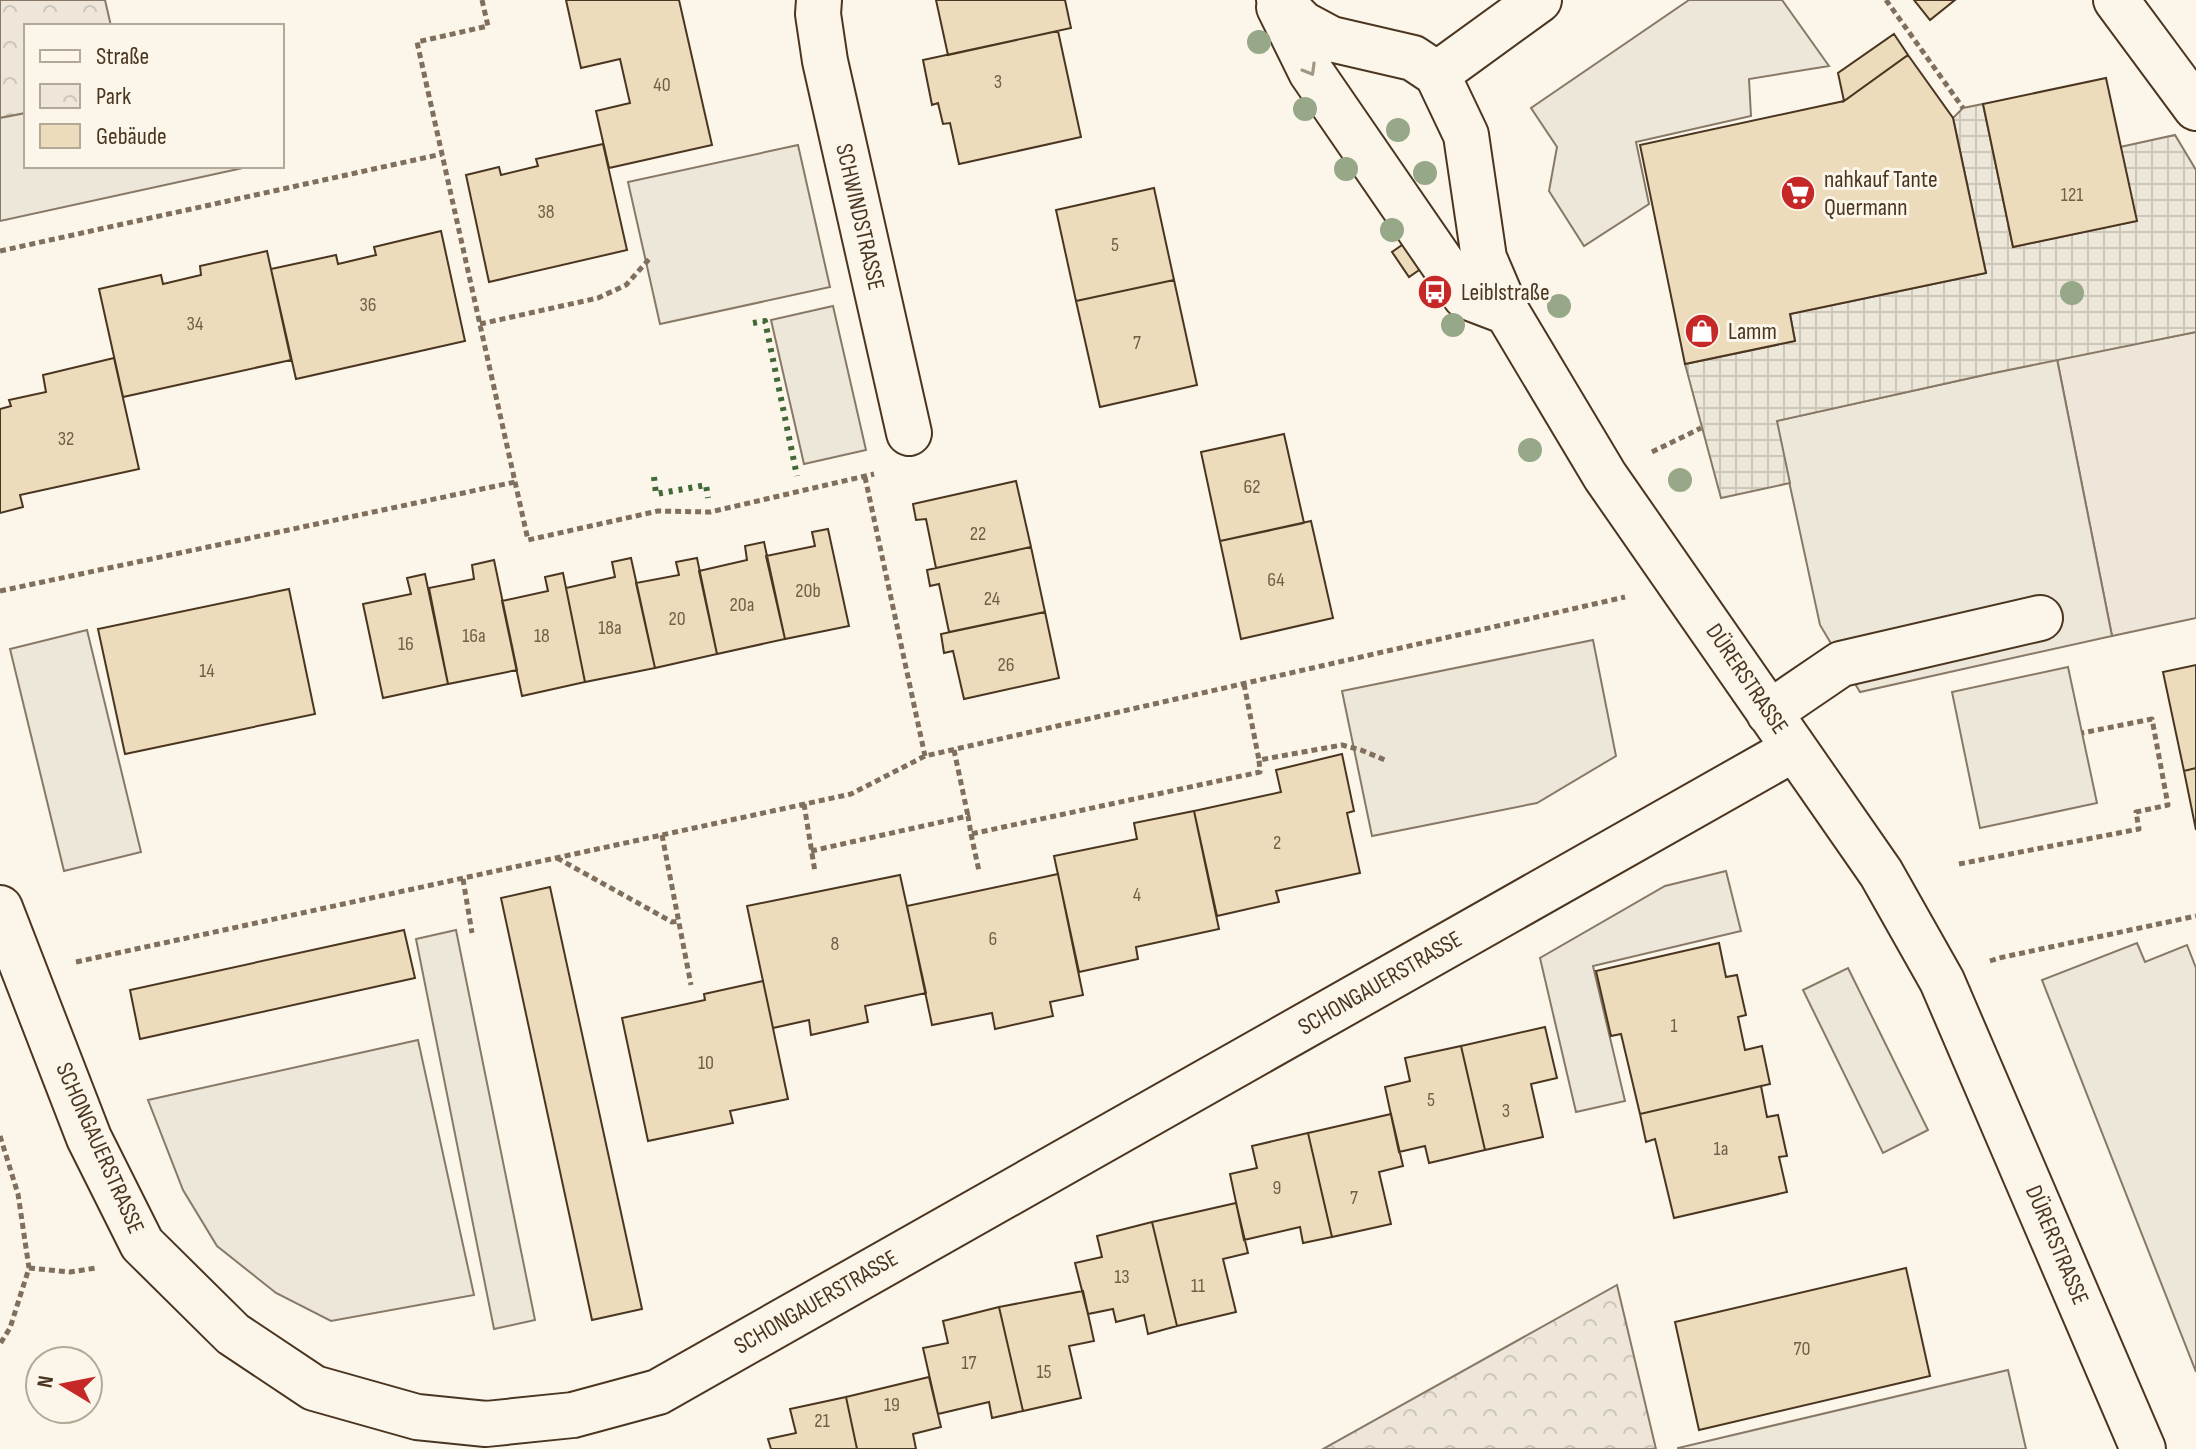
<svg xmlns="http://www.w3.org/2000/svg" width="2196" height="1449" viewBox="0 0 2196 1449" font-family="'Sofia Sans Condensed',sans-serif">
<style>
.grass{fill:#ede6d9;stroke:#887966;stroke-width:2}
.park{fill:url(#park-crowns);stroke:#887966;stroke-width:2}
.parking{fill:#ede7d9;stroke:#887966;stroke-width:2}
.plaza{fill:url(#plaza-grid);stroke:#887966;stroke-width:2}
.building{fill:#ecdcbc;stroke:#4a3520;stroke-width:2}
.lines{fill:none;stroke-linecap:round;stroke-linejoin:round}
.minor-casing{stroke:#4a3520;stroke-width:48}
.path{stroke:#7f6f5c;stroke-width:5;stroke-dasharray:6 4;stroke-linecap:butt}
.minor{stroke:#fbf6e9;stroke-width:44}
.hedge{stroke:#436837;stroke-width:6;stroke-dasharray:4 6;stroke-linecap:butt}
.tree{fill:#96a887}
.oneway{stroke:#a29684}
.labels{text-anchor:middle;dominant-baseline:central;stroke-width:6;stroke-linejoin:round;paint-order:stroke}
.number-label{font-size:20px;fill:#725f47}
.poi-label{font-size:24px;fill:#4a3520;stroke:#fbf6e9;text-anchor:start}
.street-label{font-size:24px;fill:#4a3520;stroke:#fbf6e9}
</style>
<defs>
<pattern id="park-crowns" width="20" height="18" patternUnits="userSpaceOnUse" patternTransform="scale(2)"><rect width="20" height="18" fill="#ede6d9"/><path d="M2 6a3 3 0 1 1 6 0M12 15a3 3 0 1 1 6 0" fill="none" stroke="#cdc6ba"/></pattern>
<pattern id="plaza-grid" width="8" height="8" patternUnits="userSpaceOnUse" patternTransform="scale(2)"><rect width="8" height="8" fill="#ede7d9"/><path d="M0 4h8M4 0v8" fill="none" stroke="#cdc7ba"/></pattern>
</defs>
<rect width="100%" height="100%" fill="#fbf6e9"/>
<path class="grass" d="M2196,332V618L2112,636L2057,359Z"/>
<path class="park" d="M0,0H105L111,26H26V113L0,118Z
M1617,1285L1656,1449H1323Z"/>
<path class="parking" d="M1689,0H1782L1829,66L1749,79L1751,116L1636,142L1649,204L1584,246L1549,191L1557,147L1531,108Z
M26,113V166H252L0,221V118Z
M798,145L830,287L660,324L628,182Z
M833,306L866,450L804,464L771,320Z
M2057,359L2112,636L1860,692L1820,625L1776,421Z
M87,630L141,852L64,871L10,649Z
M1593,640L1616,756L1537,803L1372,836L1342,691Z
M2068,667L2097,803L1980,828L1952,692Z
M1726,871L1741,931L1593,966L1625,1101L1576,1112L1540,958L1665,886Z
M456,930L535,1320L494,1329L416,939Z
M2137,943L2145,962L2187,945L2196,968V1372L2042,980Z
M1848,968L1928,1130L1883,1153L1803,990Z
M418,1040L474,1295L331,1321L276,1293L217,1246L183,1190L148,1100Z
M2008,1370L2026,1449H1678V1448Z"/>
<path class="plaza" d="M1983,104L2013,247L2136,221L2120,147L2175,135L2196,170V332L1984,375L1777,421L1790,483L1721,498L1685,364L1795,341L1790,314L1986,273L1953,118L1963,108Z"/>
<path class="building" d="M566,0H679L712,145L609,168L596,111L630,103L620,59L581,68Z
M936,0H1065L1071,28L948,55Z
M1914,0H1955L1930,20Z
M1058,31L1081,137L959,164L950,123L943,124L938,103L932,105L923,60Z
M1894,34L1908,55L1844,101L1838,73Z
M1908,55L1953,118L1986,273L1790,314L1795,341L1685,364L1640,145L1844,101Z
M2106,78L2137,221L2013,247L1983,104Z
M603,144L627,250L489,282L466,175L499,167L501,175L538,166L536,159Z
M1154,188L1174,280L1076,301L1056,210Z
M441,231L465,341L296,379L271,269L336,255L338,264L376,255L374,247Z
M1405,243L1422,268L1409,277L1392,252Z
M267,251L291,360L123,397L99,289L161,275L163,284L201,275L200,266Z
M1174,280L1197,385L1100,407L1076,301Z
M114,358L139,469L20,495L23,507L0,513V409L11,406L9,400L46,392L43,375Z
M1284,434L1304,523L1220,541L1201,452Z
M1016,481L1031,547L936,568L926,519L916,520L913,504Z
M1311,521L1333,618L1241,639L1220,541Z
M828,529L849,626L785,639L766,556L815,546L812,532Z
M764,542L785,639L717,654L699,571L747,560L745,546Z
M1031,547L1045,612L949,632L939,584L930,586L927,570Z
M631,558L655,668L585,682L566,588L615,577L612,562Z
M697,558L717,654L655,668L636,583L679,575L676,562Z
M494,560L517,670L448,684L429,588L474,579L472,565Z
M563,573L585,682L522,696L502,601L548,591L545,577Z
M425,574L448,684L383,698L363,604L411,594L407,578Z
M289,589L315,714L125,754L98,629Z
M1045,612L1059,678L964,699L953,651L944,653L941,634Z
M2196,665V768L2184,771L2163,672Z
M1342,754L1354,811L1347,813L1360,873L1276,891L1279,902L1217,916L1194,811L1281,792L1276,770Z
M2196,768V830L2184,771Z
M1194,811L1219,929L1136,947L1138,959L1079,972L1054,856L1137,839L1134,823Z
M1058,874L1083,995L1050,1002L1053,1016L995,1029L992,1013L932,1025L907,906Z
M900,875L926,993L865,1006L868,1022L811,1035L809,1020L773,1028L747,906Z
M550,887L642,1309L592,1320L501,898Z
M404,930L415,978L140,1039L130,990Z
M1719,943L1726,977L1737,975L1746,1015L1738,1017L1745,1050L1762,1046L1770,1084L1640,1114L1621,1034L1611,1036L1596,971Z
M763,981L788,1099L730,1111L733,1123L648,1141L622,1018L705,1000L704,994Z
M1545,1027L1557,1078L1531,1084L1543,1137L1485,1150L1461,1046Z
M1461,1046L1485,1150L1429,1163L1425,1146L1399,1152L1385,1087L1410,1081L1405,1058Z
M1761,1086L1767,1117L1778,1115L1787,1156L1779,1157L1787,1192L1674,1218L1655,1139L1646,1142L1640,1114Z
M1391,1114L1403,1166L1379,1172L1391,1224L1332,1237L1308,1133Z
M1308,1133L1332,1237L1303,1243L1300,1227L1244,1240L1230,1174L1257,1168L1252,1146Z
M1236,1203L1248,1253L1223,1259L1236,1312L1177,1326L1152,1222Z
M1152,1222L1177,1326L1148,1334L1144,1315L1116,1322L1113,1309L1088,1314L1075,1263L1102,1257L1097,1236Z
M1906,1268L1930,1376L1699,1430L1675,1322Z
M1083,1291L1094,1341L1069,1346L1081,1398L1023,1411L999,1307Z
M999,1307L1023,1411L992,1418L989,1402L938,1414L923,1348L948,1343L943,1321Z
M929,1377L941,1427L913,1434L916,1449H857L846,1397Z
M846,1397L857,1449H771L768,1439L796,1433L790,1409Z"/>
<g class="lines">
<g class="minor-casing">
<path id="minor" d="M819,0L818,14L825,61L909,433
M1279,0L1303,24L1331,39L1413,58L1437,74L1466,135L1484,258L1507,312L1605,476L1881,873L1942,981L2143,1449
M2116,0L2196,108
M1279,7L1311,72L1465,296L1507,312
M1437,74L1539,0
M1769,713L1841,664L2040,618
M0,908L89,1138L142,1244L233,1334L314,1388L417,1417L486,1424L573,1415L658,1392L1794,749"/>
</g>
<path class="path" d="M482,0L488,26L417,42L528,540L658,511L710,512L874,474
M1886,0L1963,108
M0,251L442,154
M480,324L598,298L626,285L651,257
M1652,452L1701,428
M865,477L925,756
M0,591L515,482
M1244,684L1259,760
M954,750L968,816
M804,804L815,872
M971,834L979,871
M662,835L691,985
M811,851L968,816L971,834L1260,772L1259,760L1342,745L1361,750L1385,760
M557,858L672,922L679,921
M1959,864L2139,829L2136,812L2168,805L2152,719L2082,733
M463,879L472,933
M1990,961L1999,958L2196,916
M76,962L851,794L925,756L1625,597
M0,1136L18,1194L29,1268L10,1328L0,1344
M29,1268L70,1272L96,1268"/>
<use href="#minor" class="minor"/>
<path class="hedge" d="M753,323L765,321L797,476
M654,477L656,494L706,485L708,498"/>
</g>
<g class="tree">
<circle cx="1259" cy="42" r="12"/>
<circle cx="1305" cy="109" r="12"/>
<circle cx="1398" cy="130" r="12"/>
<circle cx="1346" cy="169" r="12"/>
<circle cx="1425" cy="173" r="12"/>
<circle cx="1392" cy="230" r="12"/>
<circle cx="2072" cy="293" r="12"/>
<circle cx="1559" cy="306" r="12"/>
<circle cx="1453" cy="325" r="12"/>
<circle cx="1530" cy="450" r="12"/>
<circle cx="1680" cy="480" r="12"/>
</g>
<defs><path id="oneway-chevron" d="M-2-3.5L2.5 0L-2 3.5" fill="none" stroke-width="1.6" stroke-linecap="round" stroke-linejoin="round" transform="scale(2)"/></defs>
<use class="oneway" href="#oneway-chevron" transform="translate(1310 70) rotate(60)"/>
<defs>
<g id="supermarket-disc" transform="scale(1.8)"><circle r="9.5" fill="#c62828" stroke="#fbf6e9"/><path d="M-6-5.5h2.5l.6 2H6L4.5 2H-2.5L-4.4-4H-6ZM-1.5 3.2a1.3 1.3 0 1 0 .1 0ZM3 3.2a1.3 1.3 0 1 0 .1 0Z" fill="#fff"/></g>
<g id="bus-disc" transform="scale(1.8)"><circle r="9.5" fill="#c62828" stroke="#fbf6e9"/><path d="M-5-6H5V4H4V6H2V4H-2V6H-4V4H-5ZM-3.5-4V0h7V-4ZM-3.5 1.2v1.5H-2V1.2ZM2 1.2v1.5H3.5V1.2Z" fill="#fff"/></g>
<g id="shop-disc" transform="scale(1.8)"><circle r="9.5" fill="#c62828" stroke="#fbf6e9"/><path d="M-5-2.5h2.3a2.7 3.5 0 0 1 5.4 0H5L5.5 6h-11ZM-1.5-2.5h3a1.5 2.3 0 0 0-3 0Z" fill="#fff"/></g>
</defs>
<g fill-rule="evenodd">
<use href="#supermarket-disc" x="1798" y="193"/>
<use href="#bus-disc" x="1435" y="292"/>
<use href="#shop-disc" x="1702" y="331"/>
</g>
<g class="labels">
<g class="number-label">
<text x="998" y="82">3</text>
<text x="662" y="85">40</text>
<text x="2072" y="195">121</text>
<text x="546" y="212">38</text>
<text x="1115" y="245">5</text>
<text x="368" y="305">36</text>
<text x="195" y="324">34</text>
<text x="1137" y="343">7</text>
<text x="66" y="439">32</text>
<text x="1252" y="487">62</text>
<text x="978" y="534">22</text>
<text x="1276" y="580">64</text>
<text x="808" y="591">20b</text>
<text x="992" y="599">24</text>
<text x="742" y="605">20a</text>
<text x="677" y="619">20</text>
<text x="610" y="628">18a</text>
<text x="474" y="636">16a</text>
<text x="542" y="636">18</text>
<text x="406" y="644">16</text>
<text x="1006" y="665">26</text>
<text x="207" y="671">14</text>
<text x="1277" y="843">2</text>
<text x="1137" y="895">4</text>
<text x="993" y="939">6</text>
<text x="835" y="944">8</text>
<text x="1674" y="1026">1</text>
<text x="706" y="1063">10</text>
<text x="1431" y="1100">5</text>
<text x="1506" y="1111">3</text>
<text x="1721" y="1149">1a</text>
<text x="1277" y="1188">9</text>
<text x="1354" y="1198">7</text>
<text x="1122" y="1277">13</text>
<text x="1198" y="1286">11</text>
<text x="1802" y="1349">70</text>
<text x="969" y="1363">17</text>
<text x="1044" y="1372">15</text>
<text x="892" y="1405">19</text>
<text x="822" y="1421">21</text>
</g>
<g class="poi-label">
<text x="1824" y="179">nahkauf Tante<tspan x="1824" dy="28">Quermann</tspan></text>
<text x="1461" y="292">Leiblstraße</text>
<text x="1728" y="331">Lamm</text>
</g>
<g class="street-label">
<text transform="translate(860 217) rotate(77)">SCHWINDSTRASSE</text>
<text transform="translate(1747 679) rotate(56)">DÜRERSTRASSE</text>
<text transform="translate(1380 983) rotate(-30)">SCHONGAUERSTRASSE</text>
<text transform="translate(100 1148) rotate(66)">SCHONGAUERSTRASSE</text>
<text transform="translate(2057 1245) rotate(67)">DÜRERSTRASSE</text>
<text transform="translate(816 1302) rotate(-30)">SCHONGAUERSTRASSE</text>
</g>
</g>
<rect x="24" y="24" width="260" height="144" fill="#fbf6e9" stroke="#b4a999" stroke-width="2"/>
<rect x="40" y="50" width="40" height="12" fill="#fbf6e9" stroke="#b4a999" stroke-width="2"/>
<text x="96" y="64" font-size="24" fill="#4a3520">Straße</text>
<rect x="40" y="84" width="40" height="24" fill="url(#park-crowns)" stroke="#b4a999" stroke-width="2"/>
<text x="96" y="104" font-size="24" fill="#4a3520">Park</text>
<rect x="40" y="124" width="40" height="24" fill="#ecdcbc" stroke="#b4a999" stroke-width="2"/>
<text x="96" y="144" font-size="24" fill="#4a3520">Gebäude</text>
<g transform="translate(64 1385) rotate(280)"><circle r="38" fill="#fbf6e9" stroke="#b4a999" stroke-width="2"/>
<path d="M0-6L14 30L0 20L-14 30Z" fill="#c62828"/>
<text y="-12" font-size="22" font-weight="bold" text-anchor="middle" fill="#4a3520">N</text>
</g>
</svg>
